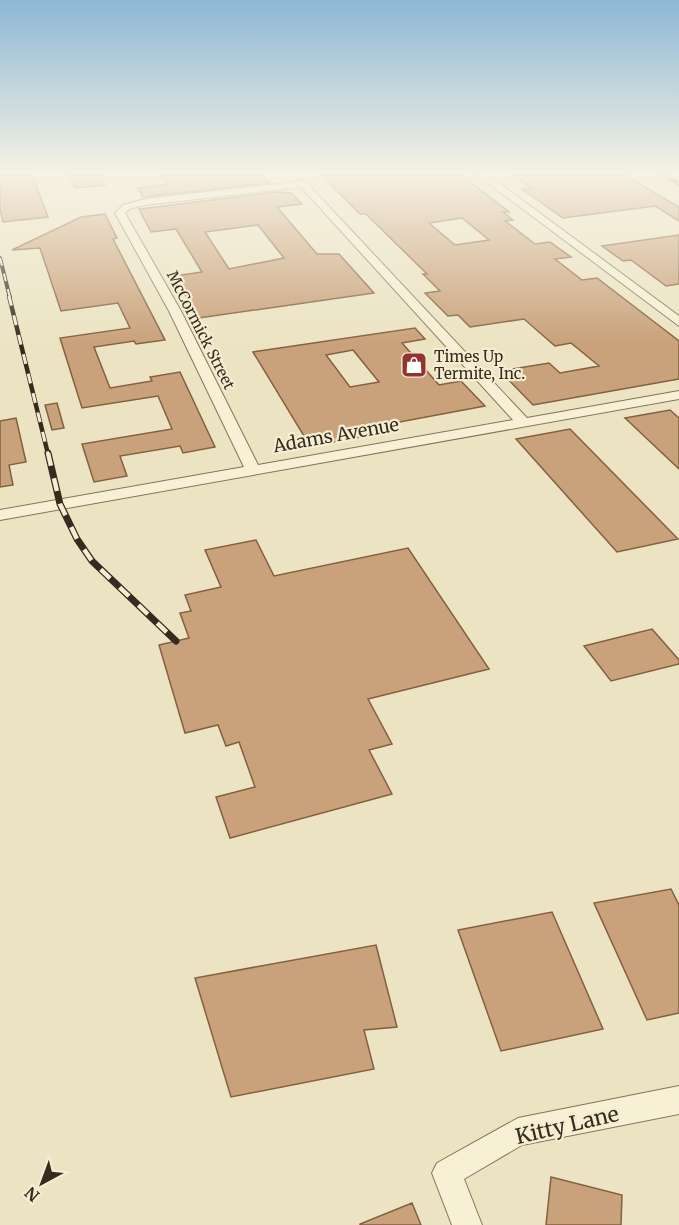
<svg xmlns="http://www.w3.org/2000/svg" width="679" height="1225" viewBox="0 0 679 1225" font-family="Merriweather,serif">
<style>
.building{fill:#c9a17a;stroke:#836041;stroke-width:1.5;fill-rule:evenodd}
.lines{fill:none;stroke-linecap:round;stroke-linejoin:round}
.minor-casing{stroke:#85745a;stroke-width:2}
.minor{fill:#f7f0d5;fill-rule:evenodd}
.rail-far2-casing{stroke:#362b1e;stroke-width:4}
.rail-far1-casing{stroke:#362b1e;stroke-width:4.5}
.rail-casing{stroke:#362b1e;stroke-width:7}
.rail-far2{stroke:#f4edd2;stroke-width:2;stroke-dasharray:8;stroke-linecap:butt}
.rail-far1{stroke:#f4edd2;stroke-width:3;stroke-dasharray:10;stroke-linecap:butt}
.rail{stroke:#f4edd2;stroke-width:4.5;stroke-dasharray:13;stroke-linecap:butt}
.labels{text-anchor:middle;dominant-baseline:central;stroke-width:4.5;stroke-linejoin:round;paint-order:stroke}
.far-street-label{font-size:15px;fill:#362b1e;stroke:#f4edd2}
.far-poi-label{font-size:15px;fill:#362b1e;stroke:#f4edd2;text-anchor:start}
.street-label{font-size:18px;fill:#362b1e;stroke:#f4edd2}
.near-street-label{font-size:21px;fill:#362b1e;stroke:#f4edd2}
</style>
<rect width="100%" height="100%" fill="#ece3c2"/>
<path class="building" d="M0,174H32L48,217L3,222L0,209Z
M69,174H100L105,185L75,188Z
M176,174H261L269,183L143,197L138,188L167,184L161,176Z
M320,174H460L509,212H503L513,220L505,221L535,244L550,242L571,257L555,259L582,280L597,278L679,341V379L533,405L500,371L549,363L560,373L599,366L571,343L555,346L524,319L470,327L458,315L448,316L425,293L440,291L423,274H427L366,214H360ZM462,218L489,240L455,245L429,223Z
M512,174H623L679,207V221L655,206L563,218L522,189L532,188Z
M277,192L291,193L302,204L277,207L317,254H339L374,293L199,318L174,276L202,272L176,229L151,232L139,209ZM258,225L284,258L229,269L205,232Z
M105,214L117,238L113,239L165,340L136,344L134,341L94,347L110,388L152,381L150,377L180,372L215,447L183,453L180,446L120,456L127,476L94,482L82,444L172,429L158,396L82,408L60,338L130,328L118,303L61,311L40,248L12,250L81,217Z
M679,235V284L666,286L631,260L623,261L602,246Z
M415,328L425,339L402,343L439,385L461,381L485,406L378,426L383,433L310,446L253,352ZM353,350L379,382L350,387L326,355Z
M57,403L64,428L52,430L45,405Z
M670,410L679,418V469L625,418Z
M16,418L26,462L9,465L13,485L0,487V421Z
M570,429L678,539L617,552L516,439Z
M256,540L274,576L408,548L489,669L368,699L392,744L369,750L392,794L230,838L216,797L255,787L239,742L226,746L218,725L185,733L159,645L189,638L180,613L191,611L185,595L221,587L205,550Z
M652,629L679,660V664L611,681L584,646Z
M671,889L679,905V1013L647,1020L594,903Z
M552,912L603,1029L501,1051L458,930Z
M376,945L397,1027L364,1030L374,1069L231,1097L195,978Z
M551,1177L622,1195L621,1225H546Z
M412,1203L421,1225H360V1224Z"/>
<g class="lines">
<g class="minor-casing">
<path id="minor" d="M476,174H487L679,316V326Z
M303,181L306,182L527,418L679,391V399L0,520V510L244,467L169,311L115,213L123,205L145,199ZM301,187L513,420L258,465L181,311L125,213L129,209L145,205Z
M679,1086V1114L522,1145L464,1179L482,1225H452L432,1173L437,1163L518,1118Z"/>
</g>
<use href="#minor" class="minor"/>
<g class="rail-far2-casing">
<path id="rail-far2" d="M664,174L679,184
M0,258L10,298"/>
</g>
<g class="rail-far1-casing">
<path id="rail-far1" d="M9,296L48,454"/>
</g>
<g class="rail-casing">
<path id="rail" d="M48,453L60,504L77,539L92,561L176,641"/>
</g>
<use href="#rail-far2" class="rail-far2"/>
<use href="#rail-far1" class="rail-far1"/>
<use href="#rail" class="rail"/>
</g>
<linearGradient id="sky" x2="0" y2="1"><stop stop-color="#8db8d5"/><stop offset="0.5" stop-color="#f6f2e4"/><stop offset="1" stop-color="#f6f2e4" stop-opacity="0"/></linearGradient>
<rect width="679" height="345" fill="url(#sky)"/>
<defs>
<g id="shop-square" transform="scale(1.35)"><rect x="-9" y="-9" width="18" height="18" rx="4" fill="#92342d" stroke="#f4edd2"/><path d="M-5-2.5h2.3a2.7 3.5 0 0 1 5.4 0H5L5.5 6h-11ZM-1.5-2.5h3a1.5 2.3 0 0 0-3 0Z" fill="#fff"/></g>
</defs>
<g fill-rule="evenodd">
<use href="#shop-square" x="414" y="365"/>
</g>
<g class="labels">
<g class="far-street-label">
<text transform="translate(201 330) rotate(63)">McCormick Street</text>
</g>
<g class="far-poi-label">
<text x="434" y="356">Times Up<tspan x="434" dy="17">Termite, Inc.</tspan></text>
</g>
<g class="street-label">
<text transform="translate(336 435) rotate(-10)">Adams Avenue</text>
</g>
<g class="near-street-label">
<text transform="translate(567 1125) rotate(-13)">Kitty Lane</text>
</g>
</g>
<g transform="translate(42 1183) rotate(221)" stroke="#f4edd2" stroke-width="4.5" paint-order="stroke">
<path d="M0-4.5L10 22L0 15L-10 22Z" fill="#362b1e"/>
<text y="-9" font-size="16" font-weight="bold" text-anchor="middle" fill="#362b1e">N</text>
</g>
</svg>
